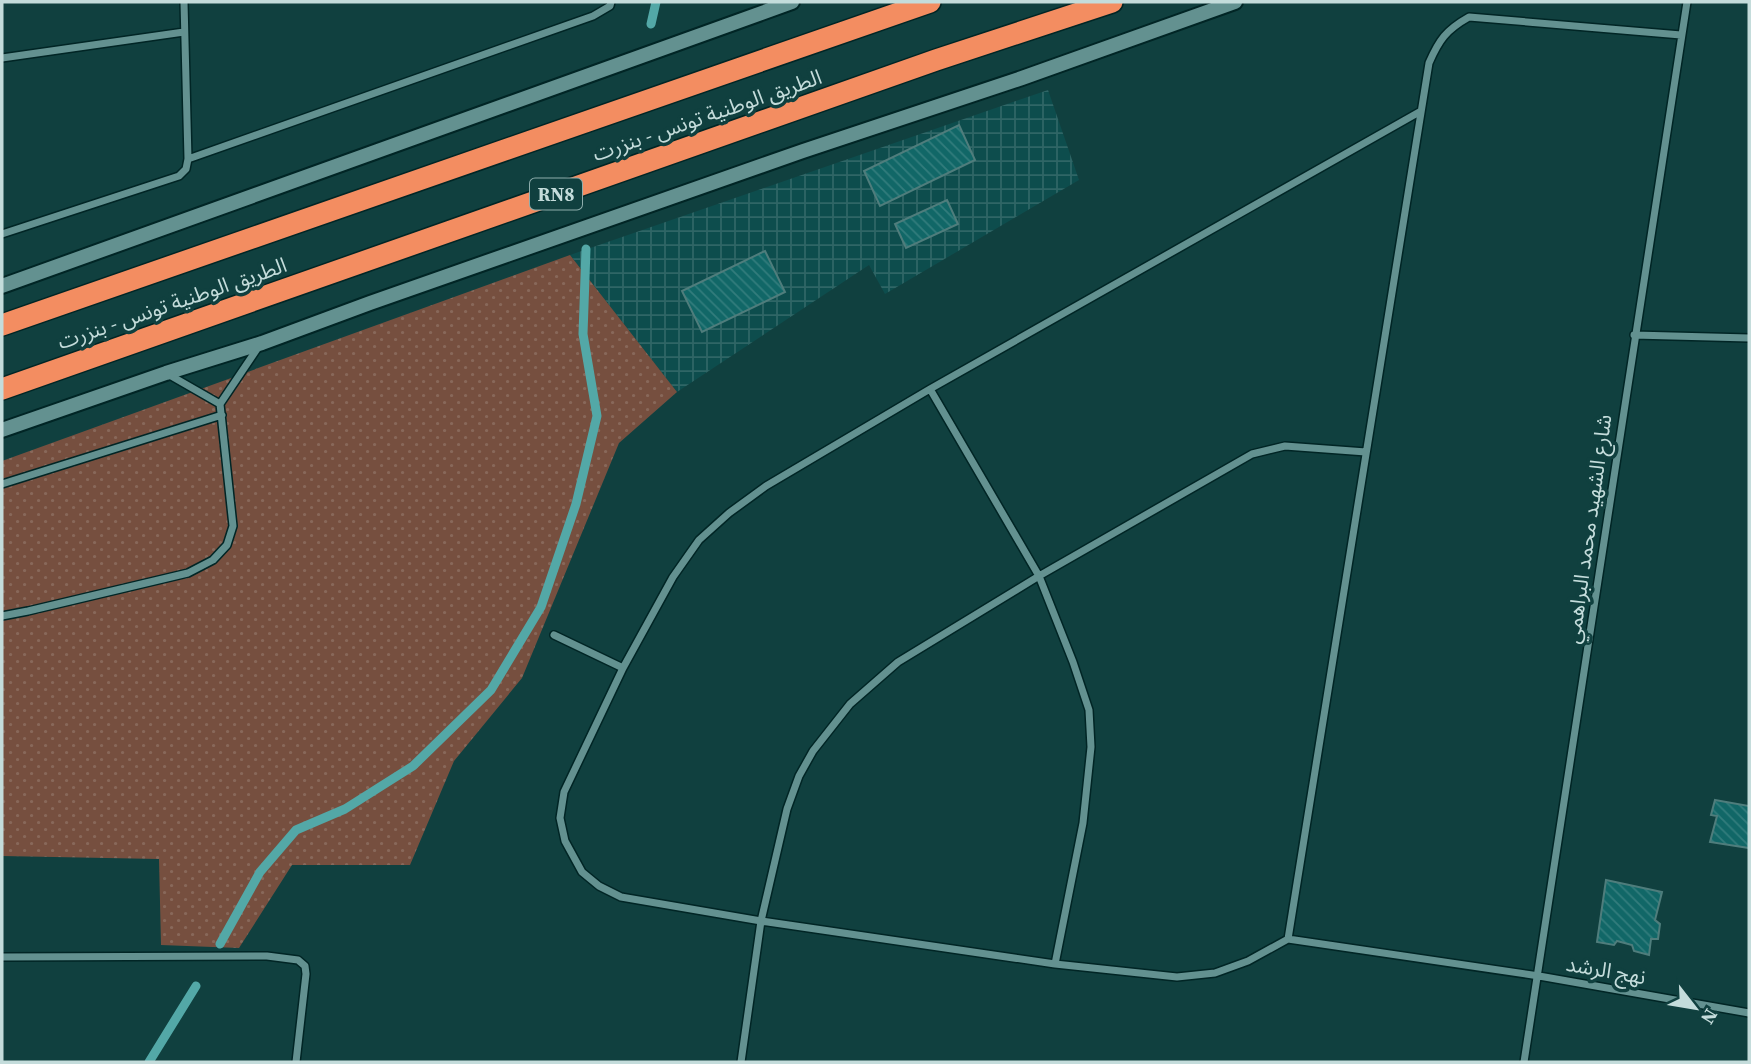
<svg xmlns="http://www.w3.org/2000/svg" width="1751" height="1064" viewBox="0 0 1751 1064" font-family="'Source Serif 4','Noto Sans Arabic',serif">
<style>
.industrial{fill:url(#industrial-grid)}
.grass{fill:url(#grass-dots)}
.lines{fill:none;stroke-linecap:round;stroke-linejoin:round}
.stream{stroke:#53a8a7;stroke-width:9}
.building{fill:url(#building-back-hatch);stroke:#4f7d7c;stroke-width:2}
.minor-casing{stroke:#012525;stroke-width:10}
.secondary-casing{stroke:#012525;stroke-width:18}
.motorway-casing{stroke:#012525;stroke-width:24}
.minor{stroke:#639190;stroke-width:7}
.secondary{stroke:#639190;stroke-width:14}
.motorway{stroke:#f38d61;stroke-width:21}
.labels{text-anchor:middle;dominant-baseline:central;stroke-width:7;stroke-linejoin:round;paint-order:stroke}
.shield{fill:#10403f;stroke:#8eadac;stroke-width:2}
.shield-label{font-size:19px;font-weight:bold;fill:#c4dcdb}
.street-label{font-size:21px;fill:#c4dcdb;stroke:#10403f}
</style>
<defs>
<pattern id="industrial-grid" width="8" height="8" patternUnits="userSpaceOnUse" patternTransform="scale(1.75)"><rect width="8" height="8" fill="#0d4d4d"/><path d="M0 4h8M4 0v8" fill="none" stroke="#2f6666"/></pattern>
<pattern id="grass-dots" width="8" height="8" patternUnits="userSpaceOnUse" patternTransform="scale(1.75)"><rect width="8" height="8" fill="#764f3f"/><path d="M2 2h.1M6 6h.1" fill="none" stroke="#88685a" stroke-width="1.8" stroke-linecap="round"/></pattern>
<pattern id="building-back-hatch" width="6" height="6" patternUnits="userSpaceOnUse" patternTransform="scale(1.75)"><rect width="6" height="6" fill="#116767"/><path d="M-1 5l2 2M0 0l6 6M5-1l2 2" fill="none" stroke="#327c7c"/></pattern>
</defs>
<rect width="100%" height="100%" fill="#10403f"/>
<path class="industrial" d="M1048,90L1079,180L885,294L869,265L677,392L570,255Z"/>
<path class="grass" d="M570,255L677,392L619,443L522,678L454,761L410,865H292L239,948L161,945L159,859L2,856V461Z"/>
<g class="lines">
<path class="stream" d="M651,24L656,2
M220,944L260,872L296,830L345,809L413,766L491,690L541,607L576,504L597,416L583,334L586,249
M149,1062L196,986"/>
</g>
<path class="building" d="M959,125L975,160L880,206L864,171Z
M947,200L958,224L906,248L895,224Z
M765,251L785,292L702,332L682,291Z
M1715,800L1749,806V848L1710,842L1717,816L1711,815Z
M1606,880L1662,892L1655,920L1660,924L1658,939H1651L1649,955L1634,951L1632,945L1617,941L1614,945L1597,942Z"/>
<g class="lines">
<g class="minor-casing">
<path id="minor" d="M2,58L184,32
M1421,111L930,389L766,486L729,513L699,540L673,577L623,668L564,792L560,818L565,841L582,872L599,886L621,897L761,921L1055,964L1177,977L1215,973L1248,961L1288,939L1539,976L1749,1013
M188,159L593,16L610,6L611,2
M2,234L179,176L186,169L188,159L184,2
M1634,335L1749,338
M166,373L220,404
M930,389L1039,576L1073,662L1089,710L1091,747L1083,823L1055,964
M2,484L222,415
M2,616L28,611L188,573L213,560L227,545L233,526L220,404L259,346
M554,635L623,668
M1288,939L1429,63C1439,40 1446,30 1469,17L1681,35
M2,957L267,956L298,960L305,966L306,974L296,1062
M741,1062L761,921L787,809L799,776L813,751L850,704L898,662L1039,576L1252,454L1285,446L1366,452
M1524,1062L1687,2"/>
</g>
<g class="secondary-casing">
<path id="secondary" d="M2,286L792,2
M2,430L166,373L262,343L370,303L803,151L1022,78L1235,2"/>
</g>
<g class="motorway-casing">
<path id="motorway" d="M2,325L930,2
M2,389L936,60L1112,2"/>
</g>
<use href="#minor" class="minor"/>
<use href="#secondary" class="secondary"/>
<use href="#motorway" class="motorway"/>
</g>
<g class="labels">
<rect class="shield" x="530" y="178.5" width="52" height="31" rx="5"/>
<g class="shield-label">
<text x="556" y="194">RN8</text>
</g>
<g class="street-label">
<text transform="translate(707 115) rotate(-19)">الطريق الوطنية تونس - بنزرت</text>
<text transform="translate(172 303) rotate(-19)">الطريق الوطنية تونس - بنزرت</text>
<text transform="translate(1588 529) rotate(-82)">شارع الشهيد محمد البراهمي</text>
<text transform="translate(1606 970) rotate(10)">نهج الرشد</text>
</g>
</g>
<rect width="1751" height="1064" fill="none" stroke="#c4dcdb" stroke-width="7"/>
<g transform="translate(1695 1008) rotate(121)" stroke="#10403f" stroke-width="5" paint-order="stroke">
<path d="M0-5L12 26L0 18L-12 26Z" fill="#c4dcdb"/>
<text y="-10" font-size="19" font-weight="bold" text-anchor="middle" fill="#c4dcdb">N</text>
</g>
</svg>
